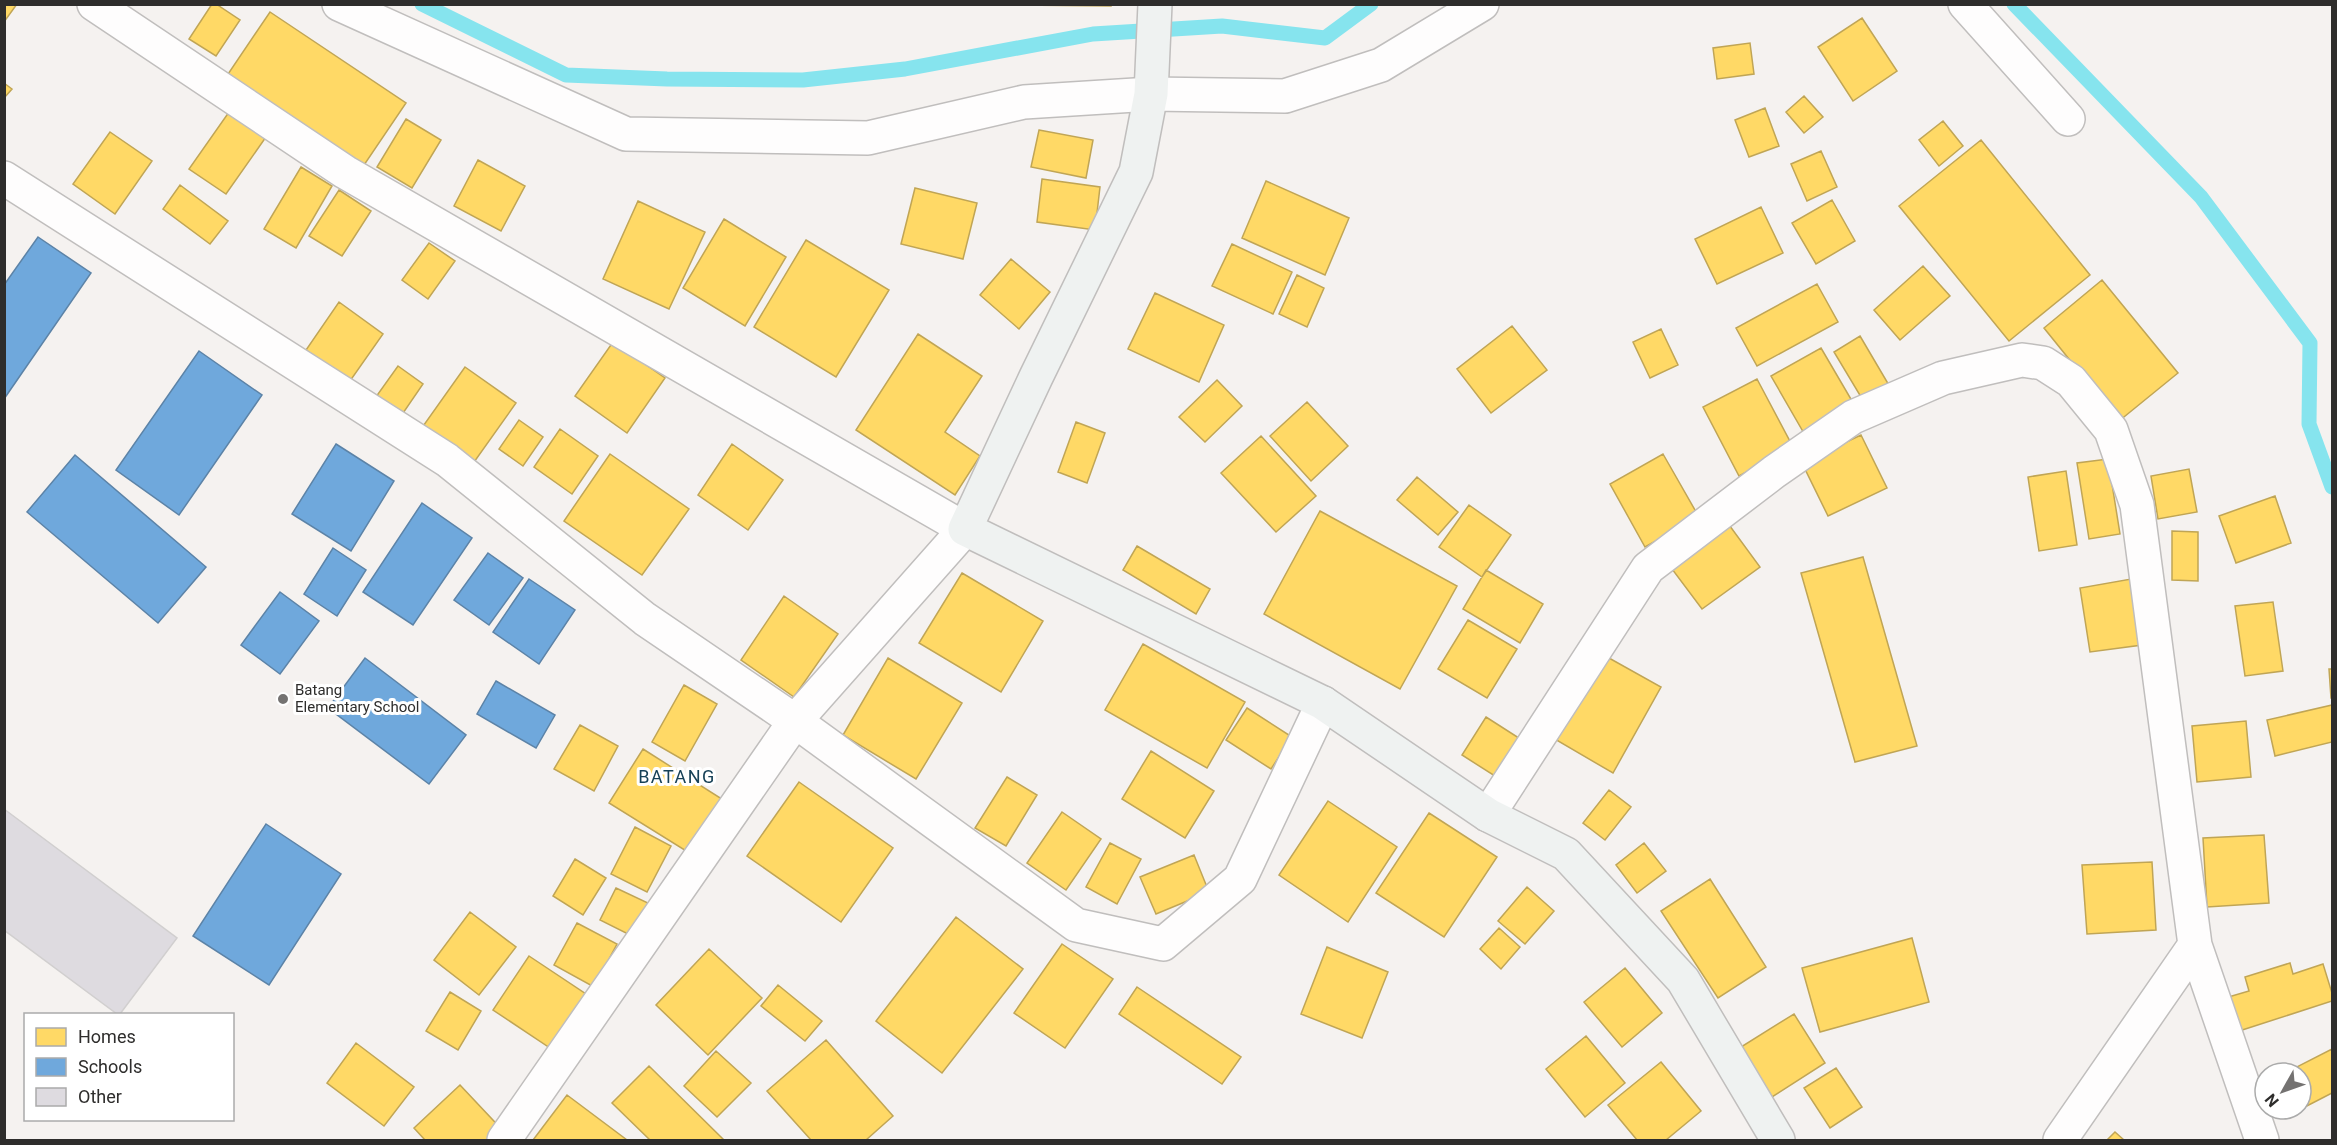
<svg xmlns="http://www.w3.org/2000/svg" width="2337" height="1145" viewBox="0 0 2337 1145" font-family="Roboto,sans-serif">
<style>
.homes{fill:#ffd966;stroke:#c0a555;stroke-width:1.5}
.schools{fill:#6fa8dc;stroke:#5c83a7;stroke-width:1.5}
.lines{fill:none;stroke-linecap:round;stroke-linejoin:round}
.stream{stroke:#86e4ee;stroke-width:15}
.building{fill:#dedbe0;stroke:#d1cfcf;stroke-width:1.5}
.street-casing{stroke:#c0bebd;stroke-width:36}
.secondary-casing{stroke:#c0bebd;stroke-width:36}
.street{stroke:#fefdfd;stroke-width:33}
.secondary{stroke:#eff2f1;stroke-width:33}
.poi-dot{fill:#747271;stroke:#fff;stroke-width:2}
.labels{text-anchor:middle;dominant-baseline:central;stroke-width:6;stroke-linejoin:round;paint-order:stroke}
.poi-label{font-size:15px;fill:#2e2d2c;stroke:#fff;text-anchor:start}
.quarter-label{font-size:18px;letter-spacing:1.5px;fill:#174157;stroke:#fff}
</style>
<rect width="100%" height="100%" fill="#f5f2f0"/>
<path class="homes" d="M4,4H17L4,22Z
M212,4H216L240,20L216,56L189,39Z
M1111,4V6L1012,5V4Z
M270,12L406,103L360,171L224,80Z
M1862,18L1897,71L1853,101L1818,47Z
M1750,43L1754,74L1717,79L1713,48Z
M4,83L12,89L4,98Z
M1804,96L1823,117L1804,133L1786,112Z
M1765,108L1779,146L1749,157L1735,120Z
M229,112L266,137L226,194L189,169Z
M406,119L441,140L412,188L377,167Z
M1943,121L1963,146L1939,166L1919,140Z
M1039,130L1093,140L1086,178L1031,167Z
M110,132L152,161L115,214L73,184Z
M1981,140L2090,275L2009,341L1899,206Z
M1821,151L1837,187L1807,201L1791,164Z
M478,160L525,186L501,231L454,206Z
M301,167L332,186L296,248L264,229Z
M1042,179L1100,187L1095,230L1037,222Z
M1266,181L1349,218L1325,275L1242,238Z
M180,185L228,221L210,244L163,209Z
M915,188L977,203L963,259L901,244Z
M339,190L371,211L342,256L309,236Z
M1832,200L1855,241L1816,264L1792,223Z
M638,201L705,232L669,309L603,279Z
M1761,207L1783,253L1717,284L1695,239Z
M724,219L786,257L745,326L683,288Z
M806,240L889,290L836,377L754,327Z
M429,243L455,261L428,299L402,280Z
M1232,244L1292,272L1273,314L1212,286Z
M1011,259L1050,292L1019,329L980,295Z
M1923,266L1950,296L1900,340L1874,310Z
M1297,275L1324,288L1307,327L1279,314Z
M2102,280L2178,373L2119,421L2044,328Z
M1817,284L1838,322L1757,366L1736,328Z
M1155,293L1224,325L1199,382L1128,349Z
M339,302L383,334L350,381L306,350Z
M1512,326L1547,370L1491,413L1457,369Z
M1661,329L1678,365L1650,378L1633,342Z
M918,334L982,376L945,432L980,456L955,495L856,430Z
M1860,336L1893,392L1867,407L1834,352Z
M613,342L665,378L627,433L575,396Z
M1821,348L1855,406L1805,435L1771,376Z
M398,366L423,384L399,419L373,401Z
M465,367L516,403L472,465L421,429Z
M1757,379L1793,447L1739,476L1703,407Z
M1217,380L1242,406L1205,442L1179,417Z
M1307,402L1348,446L1311,481L1270,436Z
M519,420L543,437L523,466L499,449Z
M1076,422L1105,433L1087,483L1058,472Z
M560,429L598,456L572,494L534,467Z
M1861,435L1887,488L1828,516L1802,463Z
M1261,436L1316,496L1276,532L1221,473Z
M732,444L783,480L748,530L698,495Z
M610,454L689,509L642,575L564,521Z
M1663,454L1699,517L1645,547L1610,484Z
M2108,459L2120,534L2089,539L2077,463Z
M2189,469L2197,512L2158,519L2151,476Z
M2066,471L2077,545L2039,551L2028,477Z
M1417,477L1458,512L1438,535L1397,500Z
M2275,496L2291,543L2236,563L2219,516Z
M1469,505L1511,535L1482,577L1439,547Z
M1320,511L1457,586L1400,689L1264,614Z
M1724,518L1760,567L1702,609L1666,561Z
M2172,531L2198,532V581L2172,580Z
M1137,546L1210,589L1196,614L1123,570Z
M1863,557L1917,746L1855,762L1801,573Z
M1486,570L1543,604L1520,643L1463,609Z
M962,573L1043,621L1001,692L919,643Z
M2131,579L2142,645L2090,652L2080,588Z
M784,596L838,634L794,697L741,660Z
M2273,602L2283,671L2245,676L2235,606Z
M1468,620L1517,649L1487,698L1438,669Z
M1143,644L1245,702L1207,768L1105,710Z
M1600,653L1661,687L1613,773L1553,738Z
M888,658L962,703L916,779L843,735Z
M2329,669H2332V698H2331Z
M684,685L717,704L685,761L652,742Z
M2332,705V742L2275,756L2267,720Z
M1247,708L1292,737L1271,769L1226,740Z
M1486,717L1522,740L1498,778L1462,755Z
M2246,721L2251,777L2197,782L2192,726Z
M580,725L618,746L594,791L554,769Z
M643,749L725,801L691,854L609,803Z
M1151,751L1214,791L1185,838L1122,799Z
M1007,777L1037,795L1006,846L975,828Z
M799,782L893,848L841,922L747,856Z
M1609,790L1631,807L1605,840L1583,823Z
M1328,801L1397,847L1348,922L1279,875Z
M1062,812L1101,839L1066,890L1027,863Z
M1429,813L1497,857L1444,937L1376,893Z
M635,827L671,846L647,892L611,874Z
M2264,835L2269,903L2207,907L2203,838Z
M1110,843L1141,859L1117,904L1086,887Z
M1644,843L1666,871L1637,893L1616,865Z
M1194,855L1209,892L1156,914L1140,877Z
M575,859L606,878L583,915L553,896Z
M2152,862L2156,930L2087,934L2082,865Z
M1710,879L1766,967L1718,998L1661,911Z
M1527,887L1554,911L1525,944L1498,921Z
M616,888L648,903L632,936L600,920Z
M470,912L516,947L479,995L434,960Z
M956,917L1023,969L942,1073L876,1021Z
M577,923L617,944L594,987L554,965Z
M1499,928L1520,947L1501,969L1480,949Z
M1912,938L1929,1002L1820,1032L1802,968Z
M1062,944L1113,979L1065,1048L1014,1013Z
M1327,947L1388,972L1362,1038L1301,1014Z
M709,949L762,998L708,1055L656,1005Z
M529,956L586,994L550,1048L493,1010Z
M2290,963L2293,974L2323,964L2332,993V1001L2236,1032L2225,998L2249,991L2245,977Z
M1625,968L1662,1013L1622,1047L1584,1002Z
M778,985L822,1021L805,1041L761,1006Z
M1137,987L1241,1057L1222,1084L1119,1014Z
M450,992L481,1011L458,1050L426,1031Z
M1794,1014L1825,1063L1772,1097L1741,1047Z
M1586,1036L1625,1083L1585,1117L1546,1069Z
M826,1040L893,1116L866,1140H811L767,1091Z
M356,1043L414,1087L384,1126L327,1083Z
M2332,1049V1093L2301,1109V1073H2285Z
M716,1051L751,1083L717,1117L684,1086Z
M1661,1062L1701,1111L1666,1140H1637L1608,1105Z
M649,1066L724,1140H650L612,1103Z
M1836,1068L1862,1107L1830,1128L1804,1088Z
M460,1085L507,1135L501,1140H425L414,1128Z
M567,1095L627,1140H533Z
M2115,1132L2124,1140H2107Z"/>
<path class="schools" d="M38,237L91,273L4,399V285Z
M199,351L262,395L179,515L116,470Z
M336,444L394,481L351,551L292,514Z
M75,455L206,567L158,623L27,512Z
M422,503L472,538L413,625L363,592Z
M333,548L366,570L337,616L304,594Z
M488,553L523,578L489,625L454,600Z
M529,579L575,610L539,664L493,632Z
M280,592L319,621L280,674L241,645Z
M365,658L466,735L429,784L328,708Z
M496,681L555,715L536,748L477,714Z
M266,824L341,874L269,985L193,936Z"/>
<g class="lines">
<path class="stream" d="M422,4L566,75L667,79L803,80L905,69L1093,34L1222,26L1325,38L1371,4
M2014,4L2201,197L2310,343L2309,424L2332,487"/>
</g>
<path class="building" d="M4,809L177,938L120,1014H117L4,930Z"/>
<g class="lines">
<g class="street-casing">
<path id="street" d="M94,4L345,172L965,529L795,721L504,1140
M339,4L626,134L868,138L1024,102L1151,94L1285,96L1381,65L1482,4
M1965,4L2068,119
M4,178L447,460L645,619L795,721L1076,925L1163,944L1240,879L1323,703
M1488,815L1648,568L1774,472L1853,417L1943,378L2022,360L2043,363L2071,381L2111,430L2137,505L2195,945L2262,1140
M2060,1140L2195,945"/>
</g>
<g class="secondary-casing">
<path id="secondary" d="M1155,4L1151,94L1136,172L1036,377L965,529L1323,703L1488,815L1566,854L1683,980L1778,1140"/>
</g>
<use href="#street" class="street"/>
<use href="#secondary" class="secondary"/>
</g>
<circle class="poi-dot" cx="283" cy="699" r="6"/>
<g class="labels">
<g class="poi-label">
<text x="295" y="690">Batang<tspan x="295" dy="17">Elementary School</tspan></text>
</g>
<g class="quarter-label">
<text x="677" y="776">BATANG</text>
</g>
</g>
<rect width="2337" height="1145" fill="none" stroke="#2e2d2c" stroke-width="12"/>
<rect x="24" y="1013" width="210" height="108" fill="#ffffff" stroke="#ababab" stroke-width="1.5"/>
<rect x="36" y="1028" width="30" height="18" fill="#ffd966" stroke="#ababab" stroke-width="1.5"/>
<text x="78" y="1043" font-size="18" fill="#2e2d2c">Homes</text>
<rect x="36" y="1058" width="30" height="18" fill="#6fa8dc" stroke="#ababab" stroke-width="1.5"/>
<text x="78" y="1073" font-size="18" fill="#2e2d2c">Schools</text>
<rect x="36" y="1088" width="30" height="18" fill="#dedbe0" stroke="#ababab" stroke-width="1.5"/>
<text x="78" y="1103" font-size="18" fill="#2e2d2c">Other</text>
<g transform="translate(2283 1091) rotate(230)"><circle r="28" fill="#ffffff" stroke="#ababab" stroke-width="1.5"/>
<path d="M0-4.5L10 22L0 15L-10 22Z" fill="#747271"/>
<text y="-9" font-size="16" font-weight="bold" text-anchor="middle" fill="#2e2d2c">N</text>
</g>
</svg>
